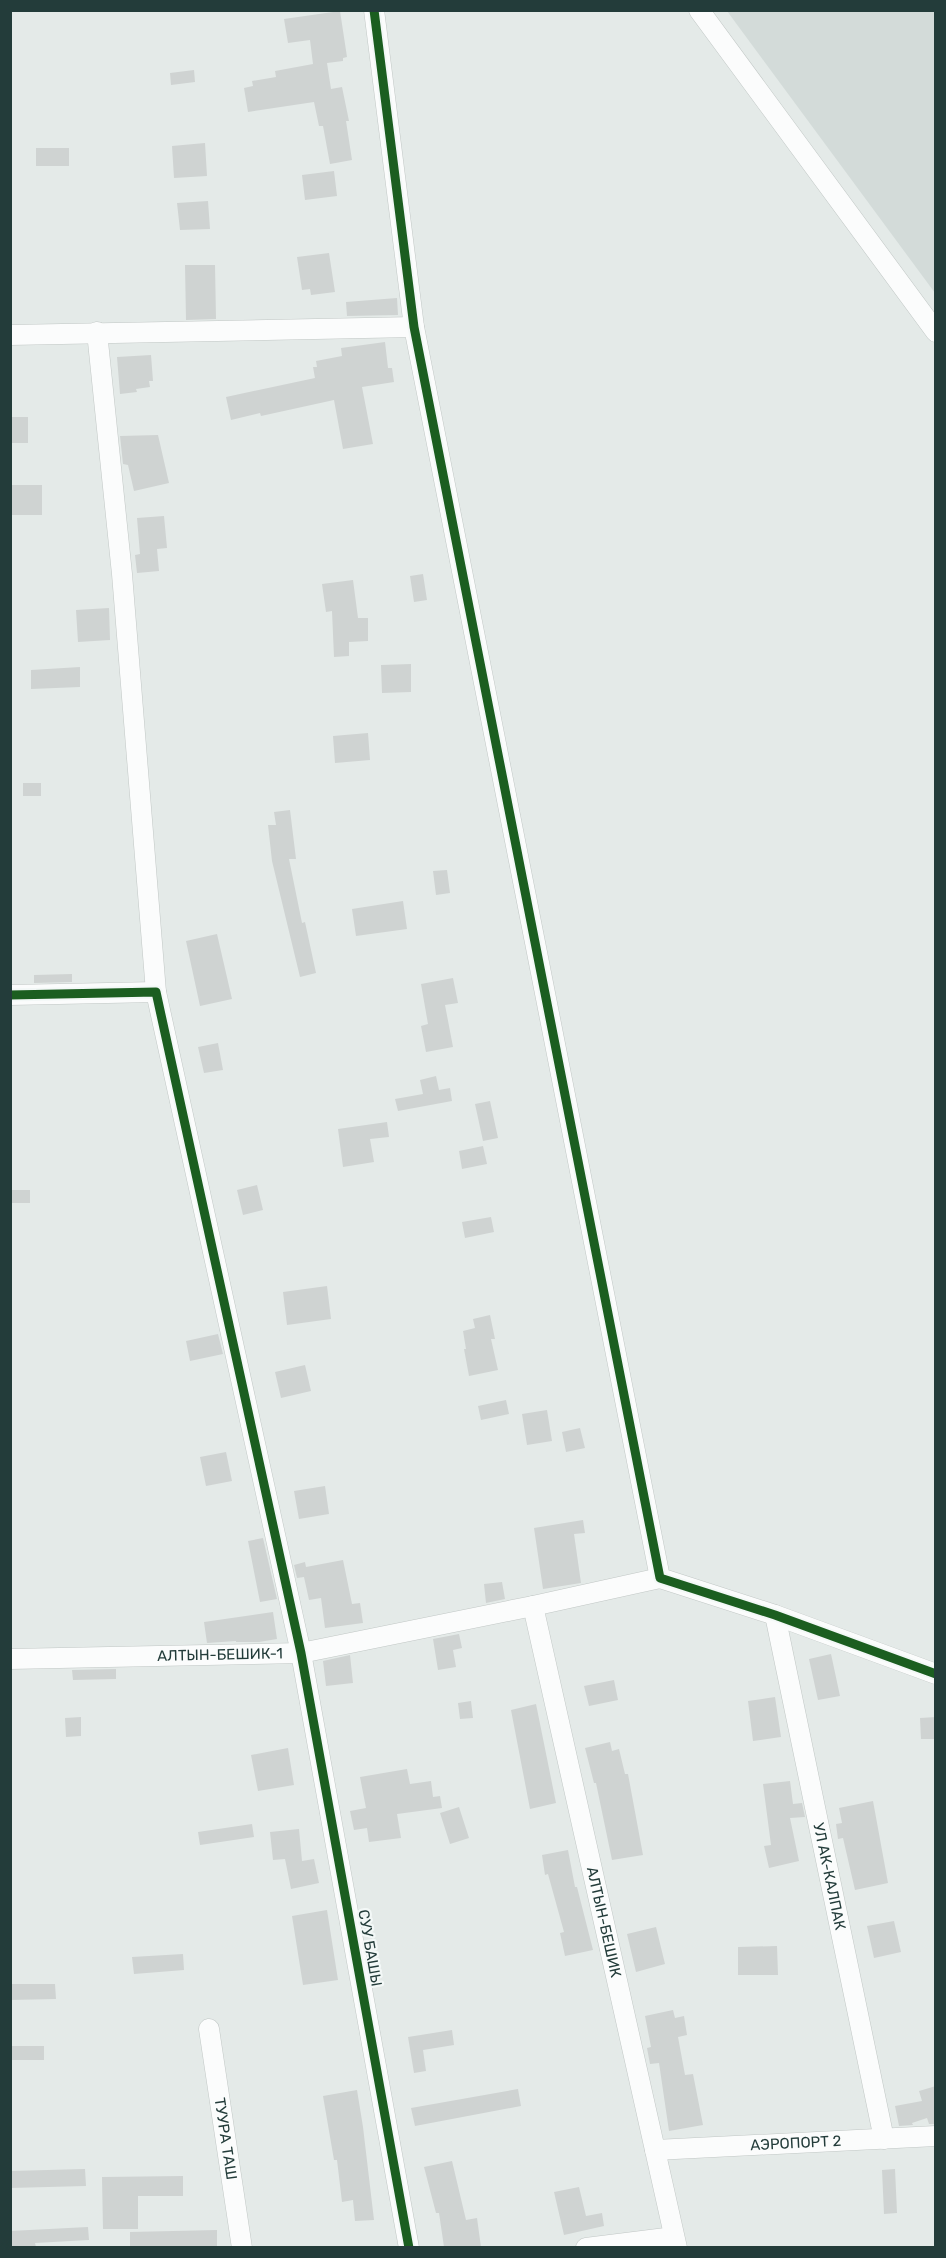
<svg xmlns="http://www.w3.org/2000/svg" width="946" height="2258" viewBox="0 0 946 2258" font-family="Rubik,sans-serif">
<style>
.built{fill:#d3dbd9}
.building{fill:#cfd3d2}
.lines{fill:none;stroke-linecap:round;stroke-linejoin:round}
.street-casing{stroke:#c1c7c5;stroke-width:21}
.street{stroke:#fbfcfc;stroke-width:20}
.cycleway-casing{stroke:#f3f8f7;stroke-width:13}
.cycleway{stroke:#1b5e20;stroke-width:9}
.labels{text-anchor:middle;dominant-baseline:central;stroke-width:4.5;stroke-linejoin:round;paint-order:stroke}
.street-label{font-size:15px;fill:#233c3a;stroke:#f3f8f7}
</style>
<rect width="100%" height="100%" fill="#e4eae8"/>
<path class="built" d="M727,11H935V293Z"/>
<path class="building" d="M340,11L347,57L343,58V61L327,63L331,89L342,87L349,121H346L352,160L330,164L323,126H319L314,102L248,112L244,88L253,86L252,81L276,77L275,71L313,64L310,40L288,43L284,19Z
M194,70L195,82L171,85L170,73Z
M205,143L207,176L174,178L172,146Z
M36,148H69V166H36Z
M334,171L337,196L305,200L302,175Z
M208,201L210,229L180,230L177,203Z
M329,253L335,292L311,295L310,289L302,290L297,257Z
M185,265H215L216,319L186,320Z
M397,298L398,315L347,316L346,302Z
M385,342L388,368H392L394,382L362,387L373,444L343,449L334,400L261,416L260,413L231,420L226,397L315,378L313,367H317L316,361L342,356L341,348Z
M151,355L153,381H149L150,387L136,389L137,392L120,394L117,357Z
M10,417H28V443H10Z
M158,435L169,483L134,491L128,465L123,464L120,436Z
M10,485H42V515H10Z
M164,516L167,548L157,549L159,571L137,573L135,555L140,554L137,518Z
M423,574L427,600L414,602L410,576Z
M353,580L358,618H368V641L349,642V656L334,657L332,611L326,612L322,584Z
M109,608L110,640L78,642L76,610Z
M411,664V692L382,693L381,665Z
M80,667V687L31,689V670Z
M368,733L370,760L335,763L333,736Z
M23,783H41V796H23Z
M290,810L296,859H289L302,923L305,922L316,973L300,977L272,861L268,825H276L274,812Z
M447,870L450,893L436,895L433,871Z
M403,901L407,929L356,936L352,909Z
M217,934L232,999L200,1006L186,941Z
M72,974V982L34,983V975Z
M453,978L458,1003L445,1005L453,1047L426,1052L421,1026L428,1024L421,984Z
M218,1043L223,1070L204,1073L198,1047Z
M436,1076L439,1090L450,1088L452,1101L398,1111L395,1099L423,1094L420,1080Z
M490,1101L498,1138L483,1141L475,1104Z
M387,1122L389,1137L370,1139L374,1162L343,1167L338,1129Z
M483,1146L487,1164L462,1169L459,1151Z
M257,1185L263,1210L243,1215L237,1190Z
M10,1190H30V1203H10Z
M491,1217L494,1232L465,1238L462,1222Z
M327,1286L331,1319L287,1325L283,1292Z
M490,1315L495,1339H491L498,1370L469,1376L464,1349H466L463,1331L475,1328L473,1319Z
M218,1334L223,1354L190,1361L186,1341Z
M305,1365L311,1391L281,1398L275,1372Z
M506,1400L509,1414L481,1420L478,1406Z
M547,1410L552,1441L527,1445L522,1414Z
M580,1428L585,1448L566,1452L562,1432Z
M226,1452L232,1481L206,1486L200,1457Z
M325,1486L329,1514L299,1519L294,1491Z
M583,1520L585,1533L574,1534L581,1583L543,1589L534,1528Z
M263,1538L277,1599L260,1602L248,1541Z
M343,1560L352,1604L360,1603L363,1623L325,1628L321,1598L309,1600L304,1577L297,1578L294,1565L305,1562L306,1567Z
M502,1582L505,1599L486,1603L484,1584Z
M273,1612L277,1639L259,1642H236V1641L207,1643L204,1622Z
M459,1634L462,1648L453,1650L456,1667L438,1670L433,1639Z
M831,1654L840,1696L818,1700L809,1659Z
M350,1655L353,1683L326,1686L323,1661Z
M116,1669V1679L73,1680L72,1670Z
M614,1680L618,1700L589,1706L584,1686Z
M775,1697L781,1737L753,1741L748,1701Z
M471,1701L473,1718L460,1719L458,1703Z
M536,1704L556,1803L530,1809L511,1710Z
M81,1717V1736L66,1737L65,1718Z
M936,1717V1739H921L920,1718Z
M610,1742L612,1751L619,1749L625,1774H628L643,1855L612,1860L596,1783H594L585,1748Z
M288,1748L294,1785L258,1791L251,1755Z
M407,1769L410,1784L431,1781L433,1797L440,1796L442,1808L397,1814L401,1838L369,1842L367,1828L354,1830L350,1811L366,1808L360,1777Z
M790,1781L793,1804L802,1803L805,1817L790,1818L799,1861L769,1868L764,1846L771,1845L763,1784Z
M873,1801L888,1883L855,1890L843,1838L838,1839L836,1824L842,1823L839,1808Z
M459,1807L469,1838L450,1844L440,1813Z
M252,1824L254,1837L200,1845L198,1832Z
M299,1829L302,1861L314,1859L319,1883L291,1889L285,1859L273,1860L270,1832Z
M568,1850L575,1887H577L593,1950L565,1956L560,1933L564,1932L548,1874L545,1875L542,1855Z
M327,1910L338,1980L303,1985L292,1916Z
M894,1921L901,1952L874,1958L867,1926Z
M656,1927L665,1964L636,1972L627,1934Z
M777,1946L778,1975H738V1947Z
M183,1954L184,1970L134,1974L132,1957Z
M10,1984H55L56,1999L10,2000Z
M673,2010L675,2018L684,2016L687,2035L678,2037L685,2075L693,2074L703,2125L669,2131L659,2063L650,2064L647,2048L651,2047L645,2016Z
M452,2030L454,2045L423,2050L426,2071L414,2073L408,2037Z
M10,2046H44V2060H10Z
M936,2086V2124H929L927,2118L912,2123L913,2125L899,2126L895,2106L922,2101L919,2091Z
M518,2089L521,2106L415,2126L411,2108Z
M357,2090L363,2127L374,2220L355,2221L353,2200L342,2202L337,2160H334L323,2096Z
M452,2161L466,2220L477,2218L481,2247H444L439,2213H436L424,2167Z
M85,2169L86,2186L10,2188V2171Z
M895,2169L897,2213L884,2214L882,2170Z
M183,2176V2196H138V2229H103L102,2177Z
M579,2187L586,2216L602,2213L604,2226L564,2235L554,2192Z
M88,2227L89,2240L35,2243L36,2247H10V2231Z
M217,2230V2247H130V2232Z"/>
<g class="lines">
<g class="street-casing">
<g id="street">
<path d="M374,10L414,327L660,1578L775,1615L936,1674"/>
<path d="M699,10L936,332"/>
<path d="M97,332L122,574L156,992"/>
<path d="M10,335L414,327"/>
<path d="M10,995L156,992L301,1653L409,2248"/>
<path id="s1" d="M533,1606L677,2248"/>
<path id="s2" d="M775,1615L884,2139"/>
<path id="s3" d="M10,1659L301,1653L533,1606L660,1578"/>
<path id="s4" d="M209,2029L242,2248"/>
<path id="s5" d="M655,2150L936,2136"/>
<path d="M586,2248L674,2237"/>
</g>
</g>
<use href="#street" class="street"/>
<g class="cycleway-casing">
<path id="cycleway" d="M374,10L414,327L660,1578L775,1615L936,1674
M10,995L156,992L301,1653L409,2248"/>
</g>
<use href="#cycleway" class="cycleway"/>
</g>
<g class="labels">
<g class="street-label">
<text stroke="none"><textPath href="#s3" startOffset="210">АЛТЫН-БЕШИК-1</textPath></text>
<text stroke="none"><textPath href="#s2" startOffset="267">УЛ АК-КАЛПАК</textPath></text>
<text stroke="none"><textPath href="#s1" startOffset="324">АЛТЫН-БЕШИК</textPath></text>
<text transform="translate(370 1948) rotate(80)">СУУ БАШЫ</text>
<text stroke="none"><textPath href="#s4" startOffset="111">ТУУРА ТАШ</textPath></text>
<text stroke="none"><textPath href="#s5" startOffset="141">АЭРОПОРТ 2</textPath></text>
</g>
</g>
<rect width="946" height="2258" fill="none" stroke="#233c3a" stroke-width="24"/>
</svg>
